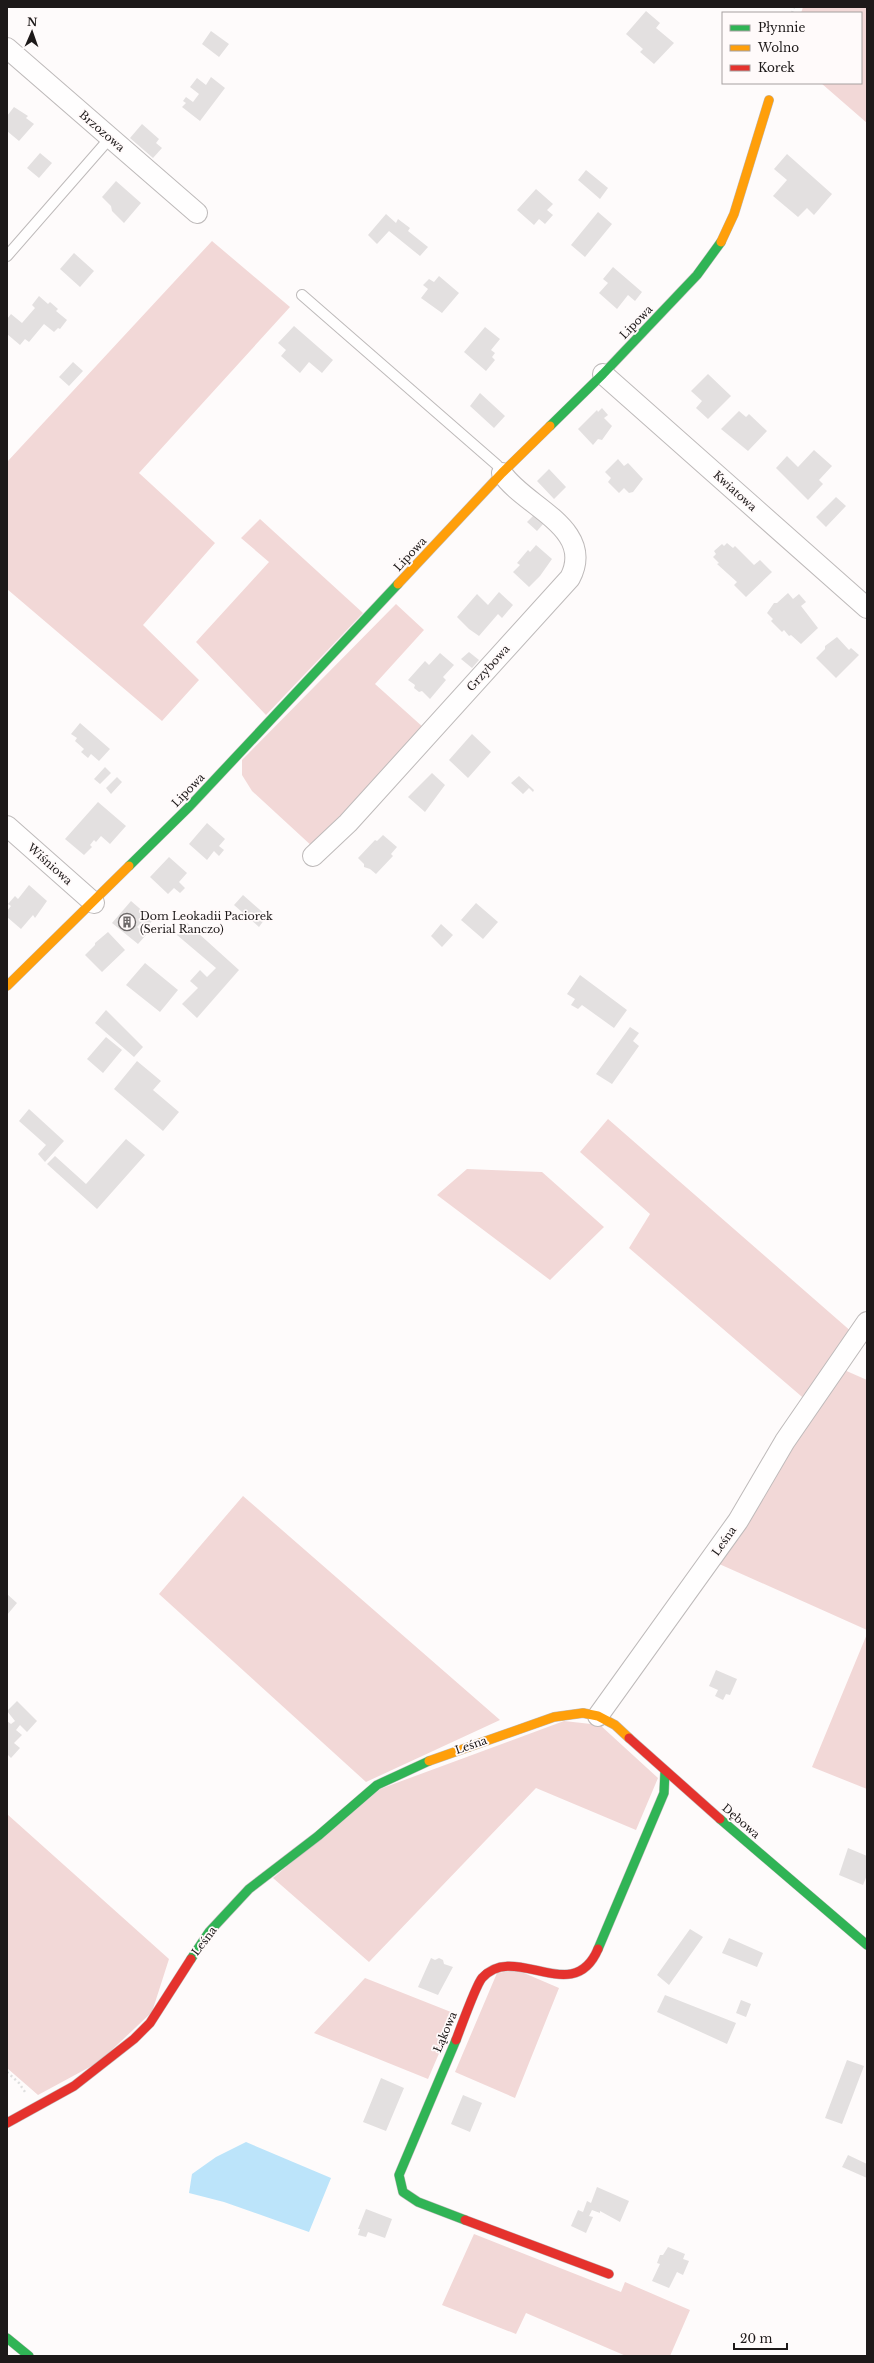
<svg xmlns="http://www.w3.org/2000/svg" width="874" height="2363" viewBox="0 0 874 2363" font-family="'Libre Baskerville',serif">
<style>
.green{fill:#f2d8d7}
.water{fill:#bce4fa}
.building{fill:#e3e0e0}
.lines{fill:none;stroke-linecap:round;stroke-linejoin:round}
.lane-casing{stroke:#bebaba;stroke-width:12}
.street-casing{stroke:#bebaba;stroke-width:22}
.fast-casing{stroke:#bebaba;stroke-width:10}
.slow-casing{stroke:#bebaba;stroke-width:10}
.jam-casing{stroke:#bebaba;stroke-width:10}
.path{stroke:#dfdfdf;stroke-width:2.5;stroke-dasharray:2 3;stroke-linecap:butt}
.lane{stroke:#fffefe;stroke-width:10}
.street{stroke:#fffefe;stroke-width:20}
.fast{stroke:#30b455;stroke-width:9}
.slow{stroke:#ff9f0a;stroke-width:9}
.jam{stroke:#e5322d;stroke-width:9}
.labels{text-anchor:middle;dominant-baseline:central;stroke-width:3.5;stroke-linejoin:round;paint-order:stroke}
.street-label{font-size:11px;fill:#1d1919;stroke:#fffafa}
.poi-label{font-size:11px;fill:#1d1919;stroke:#fffafa;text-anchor:start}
</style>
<rect width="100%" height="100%" fill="#fefbfb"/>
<path class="green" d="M803,7H867V123L821,83H861V13H801Z
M212,241L290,307L139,473L215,543L143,625L199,680L162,721L7,589V462Z
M260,519L363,613L266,715L196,642L269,562L241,538Z
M396,604L424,630L375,684L424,728L314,848L252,791L242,775V760Z
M608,1119L853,1333L808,1402L629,1248L650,1214L580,1152Z
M467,1169L542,1172L604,1227L550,1280L437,1195Z
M842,1369L867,1380V1630L717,1563Z
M243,1496L500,1720L366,1782L159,1594Z
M867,1634V1789L812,1767Z
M564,1721L600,1725L658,1778L636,1830L536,1788L369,1962L273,1878L380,1789Z
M7,1814L169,1959L152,2012L99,2062L38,2095L7,2068Z
M517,1970L559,1988L515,2098L455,2072L497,1973Z
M365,1978L456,2014L428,2079L314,2033Z
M474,2234L621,2292L625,2282L690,2310L670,2356H626L526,2313L516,2334L442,2305Z"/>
<path class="water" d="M246,2142L331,2178L309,2232L224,2202L189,2193L192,2174L216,2157Z"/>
<path class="building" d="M646,11L660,23L656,28L674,43L654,64L640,52L643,49L626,34Z
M211,31L229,44L219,57L202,44Z
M211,77L225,88L200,121L182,107L186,103L183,101L186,97L193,102L199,94L190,87L197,78L206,85Z
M14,107L28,116L26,118L34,124L19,141L7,131V116Z
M142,124L159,139L156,143L162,148L153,158L130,138Z
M40,153L52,163L39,178L27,168Z
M787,154L832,194L814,215L807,208L798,217L773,196L787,180L774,169Z
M586,170L608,188L600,199L578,180Z
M116,181L141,203L124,223L112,211L111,206L102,197Z
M536,189L553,204L547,210L553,215L545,224L539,219L534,225L517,210Z
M598,212L612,224L585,257L571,245Z
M386,214L396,223L398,219L410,228L408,231L428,247L420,256L389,231L377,244L368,235Z
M74,253L94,271L80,287L60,269Z
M613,267L642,292L635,301L628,295L617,309L599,293L608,283L603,279Z
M439,276L459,293L442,313L421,298L428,289L423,285L429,279L434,282Z
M39,296L48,304L50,302L58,309L56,311L67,320L60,329L58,328L54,332L44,324L29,342L25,339L20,345L7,334V319L11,314L22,323L35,308L32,305Z
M294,326L333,360L322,373L309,362L300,373L281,356L286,350L278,343Z
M485,327L500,339L491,350L495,353L492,357L495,360L486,371L464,352Z
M73,362L83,371L69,386L59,377Z
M708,374L731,396L708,419L696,408L702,401L691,391Z
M480,393L505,416L494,428L470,406Z
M602,408L608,415L604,418L612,426L602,440L598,439L593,445L578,429L597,410L598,412Z
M739,411L746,417L749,414L767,431L748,451L721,429Z
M814,450L832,466L819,480L823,484L808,500L776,468L787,456L798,467Z
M618,459L624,466L628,463L643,479L633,492L629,493L624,488L619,493L608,482L611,478L605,472Z
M549,469L566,487L554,499L537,481Z
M836,497L846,506L826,527L816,517Z
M535,514L544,523L537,531L527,522Z
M727,543L733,548L735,546L754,565L760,560L772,572L746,597L734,585L737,582L717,564L719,563L713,557L716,554L714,551L722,544L724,546Z
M536,545L552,559L540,576L529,587L513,572L520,565L517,563L528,550L530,552Z
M499,592L513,605L502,618L498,614L479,636L469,629L457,617L477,594L488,605Z
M788,593L793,599L799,594L806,602L801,606L818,628L801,644L791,635L789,636L784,630L782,632L771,621L773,619L767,613L774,603H777Z
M837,637L849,650L851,648L859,655L836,678L816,658L825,649V646Z
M469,652L479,660L472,668L461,659Z
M440,653L454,665L443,677L446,680L430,699L422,691L419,692L414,688L415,685L408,680L425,661L429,665Z
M80,723L110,749L99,761L91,754L88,758L81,752L84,749L75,741L77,738L71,734Z
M472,734L491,752L468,778L449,760Z
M105,767L111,773L100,784L94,779Z
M432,773L445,785L425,812L408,797Z
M519,776L534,790L533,792L529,788L523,794L511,783Z
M117,777L122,782L111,794L106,788Z
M98,802L126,826L110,844L101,836L96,842L94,840L90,845L92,847L84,855L65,839Z
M207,823L225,839L219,846L224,850L219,856L214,851L207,860L189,844Z
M383,835L397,847L391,854L393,856L376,874L370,869L364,867V864L358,858L375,840L377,841Z
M169,857L187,873L179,882L185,888L180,893L174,888L168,894L150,877Z
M29,885L47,901L35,918L33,915L21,929L7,917V911L11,906L8,904L15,896L18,899Z
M243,895L267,916L259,927L234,905Z
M131,901L153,920L148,926L142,922L137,927L146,935L138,944L112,923Z
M476,903L498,922L483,939L461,920Z
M187,923L239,970L197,1018L182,1004L198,988L190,981L200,970L207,977L216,968L177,935Z
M441,924L453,935L442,947L431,936Z
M108,932L125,950L102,972L85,955L95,945V943Z
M145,963L178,990L160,1012L126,985Z
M580,975L627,1010L614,1028L582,1005L578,1009L571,1005L575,999L567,994Z
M106,1010L143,1047L134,1057L95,1023Z
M630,1027L639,1033L633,1041L639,1046L612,1084L596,1074Z
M106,1037L122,1050L103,1073L87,1059Z
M137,1061L161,1081L153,1090L179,1112L163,1131L114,1089Z
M29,1109L64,1141L45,1162L38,1154L46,1145L19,1121Z
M126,1139L145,1155L97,1209L47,1164L55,1156L86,1184Z
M7,1594L17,1603L7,1615Z
M716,1670L737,1679L730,1695L726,1694L723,1700L715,1696L718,1690L709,1686Z
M17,1701L37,1721L27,1732L20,1725L16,1730L22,1735L14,1743L20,1748L11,1758L7,1754V1721L11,1724L15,1721L7,1711Z
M848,1848L867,1856V1875L863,1885L839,1875Z
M690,1929L703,1937L669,1985L657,1975Z
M729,1938L763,1953L757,1967L722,1953Z
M431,1958L435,1960L439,1958L443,1960L444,1964L453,1967L438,1995L418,1987Z
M665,1995L736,2023L727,2044L657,2012Z
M741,2000L751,2004L746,2017L736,2013Z
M847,2060L864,2066L842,2124L825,2118Z
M381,2078L404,2088L386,2131L363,2122Z
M463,2095L482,2103L470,2132L451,2124Z
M848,2155L867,2164V2178L842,2167Z
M597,2187L629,2201L620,2222L600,2211V2213L592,2210L589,2216L593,2217L586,2233L571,2226L578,2210L583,2212L587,2201L591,2203Z
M366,2209L392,2219L385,2238L368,2232L366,2237L358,2235L360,2229H358Z
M668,2247L685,2254L683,2259L689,2261L683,2275L677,2272L669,2288L652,2281L660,2264L657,2263L660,2255H663Z"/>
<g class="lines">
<g class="lane-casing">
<path id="lane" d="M7,256L110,138
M302,295L497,465L502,473"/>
</g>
<g class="street-casing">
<path id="street" d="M7,48L197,213
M603,374L867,608
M7,826L94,903
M313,856L348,823L570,578C596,528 523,506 502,473
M598,1716L738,1521L785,1441L867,1322"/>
</g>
<g class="fast-casing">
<path id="fast" d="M550,426L603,374L697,275L721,242
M129,866L189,807L398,584
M720,1819L867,1945
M598,1949L664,1793L665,1771
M191,1959L209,1932L249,1889L318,1836L377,1785L429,1761
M456,2040L399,2175L403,2192L418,2202L465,2220
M7,2338L29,2356"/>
</g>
<g class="slow-casing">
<path id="slow" d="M721,242L734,214L769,100
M398,584L502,473L550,426
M7,986L129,866
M429,1761L554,1717L583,1713L598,1716L615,1725L629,1738"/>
</g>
<g class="jam-casing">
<path id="jam" d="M629,1738L720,1819
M456,2040C461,2027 476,1985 482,1978C515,1941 573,2008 598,1949
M7,2123L74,2086L134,2039L150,2023L191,1959
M465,2220L609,2274"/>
</g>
<path class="path" d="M792,13L794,7
M7,2072L19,2083L25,2092"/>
<use href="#lane" class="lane"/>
<use href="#street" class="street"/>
<use href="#fast" class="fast"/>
<use href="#slow" class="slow"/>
<use href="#jam" class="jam"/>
</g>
<defs>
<g id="building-ring" transform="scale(0.9)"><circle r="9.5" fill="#fffafa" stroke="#6c6868" stroke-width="1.5"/><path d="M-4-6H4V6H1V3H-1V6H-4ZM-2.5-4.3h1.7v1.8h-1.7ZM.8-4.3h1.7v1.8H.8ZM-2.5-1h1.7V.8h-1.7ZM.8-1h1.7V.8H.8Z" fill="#6c6868"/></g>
</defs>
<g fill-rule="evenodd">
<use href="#building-ring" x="127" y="922"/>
</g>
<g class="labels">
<g class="street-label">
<text transform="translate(102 131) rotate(41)">Brzozowa</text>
<text transform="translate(636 322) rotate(-46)">Lipowa</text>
<text transform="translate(735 491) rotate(42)">Kwiatowa</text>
<text transform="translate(410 554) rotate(-47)">Lipowa</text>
<text transform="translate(488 668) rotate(-48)">Grzybowa</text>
<text transform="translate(188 790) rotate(-46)">Lipowa</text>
<text transform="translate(50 864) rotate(42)">Wiśniowa</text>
<text transform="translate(724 1541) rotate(-55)">Leśna</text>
<text transform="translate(471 1745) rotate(-19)">Leśna</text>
<text transform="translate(741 1821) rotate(41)">Dębowa</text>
<text transform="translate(204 1941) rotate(-53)">Leśna</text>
<text transform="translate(445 2032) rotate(-67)">Łąkowa</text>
</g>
<g class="poi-label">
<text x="140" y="916">Dom Leokadii Paciorek<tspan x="140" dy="13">(Serial Ranczo)</tspan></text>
</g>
</g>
<rect width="874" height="2363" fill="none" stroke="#1d1919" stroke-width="16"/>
<rect x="722" y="12" width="140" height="72" fill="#fffafa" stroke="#a5a0a0"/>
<rect x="730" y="25" width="20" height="6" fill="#30b455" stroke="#a5a0a0"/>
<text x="758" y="32" font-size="12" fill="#1d1919">Płynnie</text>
<rect x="730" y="45" width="20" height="6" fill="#ff9f0a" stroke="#a5a0a0"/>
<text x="758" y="52" font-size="12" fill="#1d1919">Wolno</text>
<rect x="730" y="65" width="20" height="6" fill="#e5322d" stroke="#a5a0a0"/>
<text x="758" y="72" font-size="12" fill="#1d1919">Korek</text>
<g transform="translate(32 32) rotate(2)" stroke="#fffafa" stroke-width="3" paint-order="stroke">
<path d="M0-3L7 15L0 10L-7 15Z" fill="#1d1919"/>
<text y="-6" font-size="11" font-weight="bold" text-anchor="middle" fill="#1d1919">N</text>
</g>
<path d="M734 2343v6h53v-6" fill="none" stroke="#1d1919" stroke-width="2"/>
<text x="740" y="2343" font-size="12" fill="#1d1919" stroke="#fffafa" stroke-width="3" paint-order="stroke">20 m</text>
</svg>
